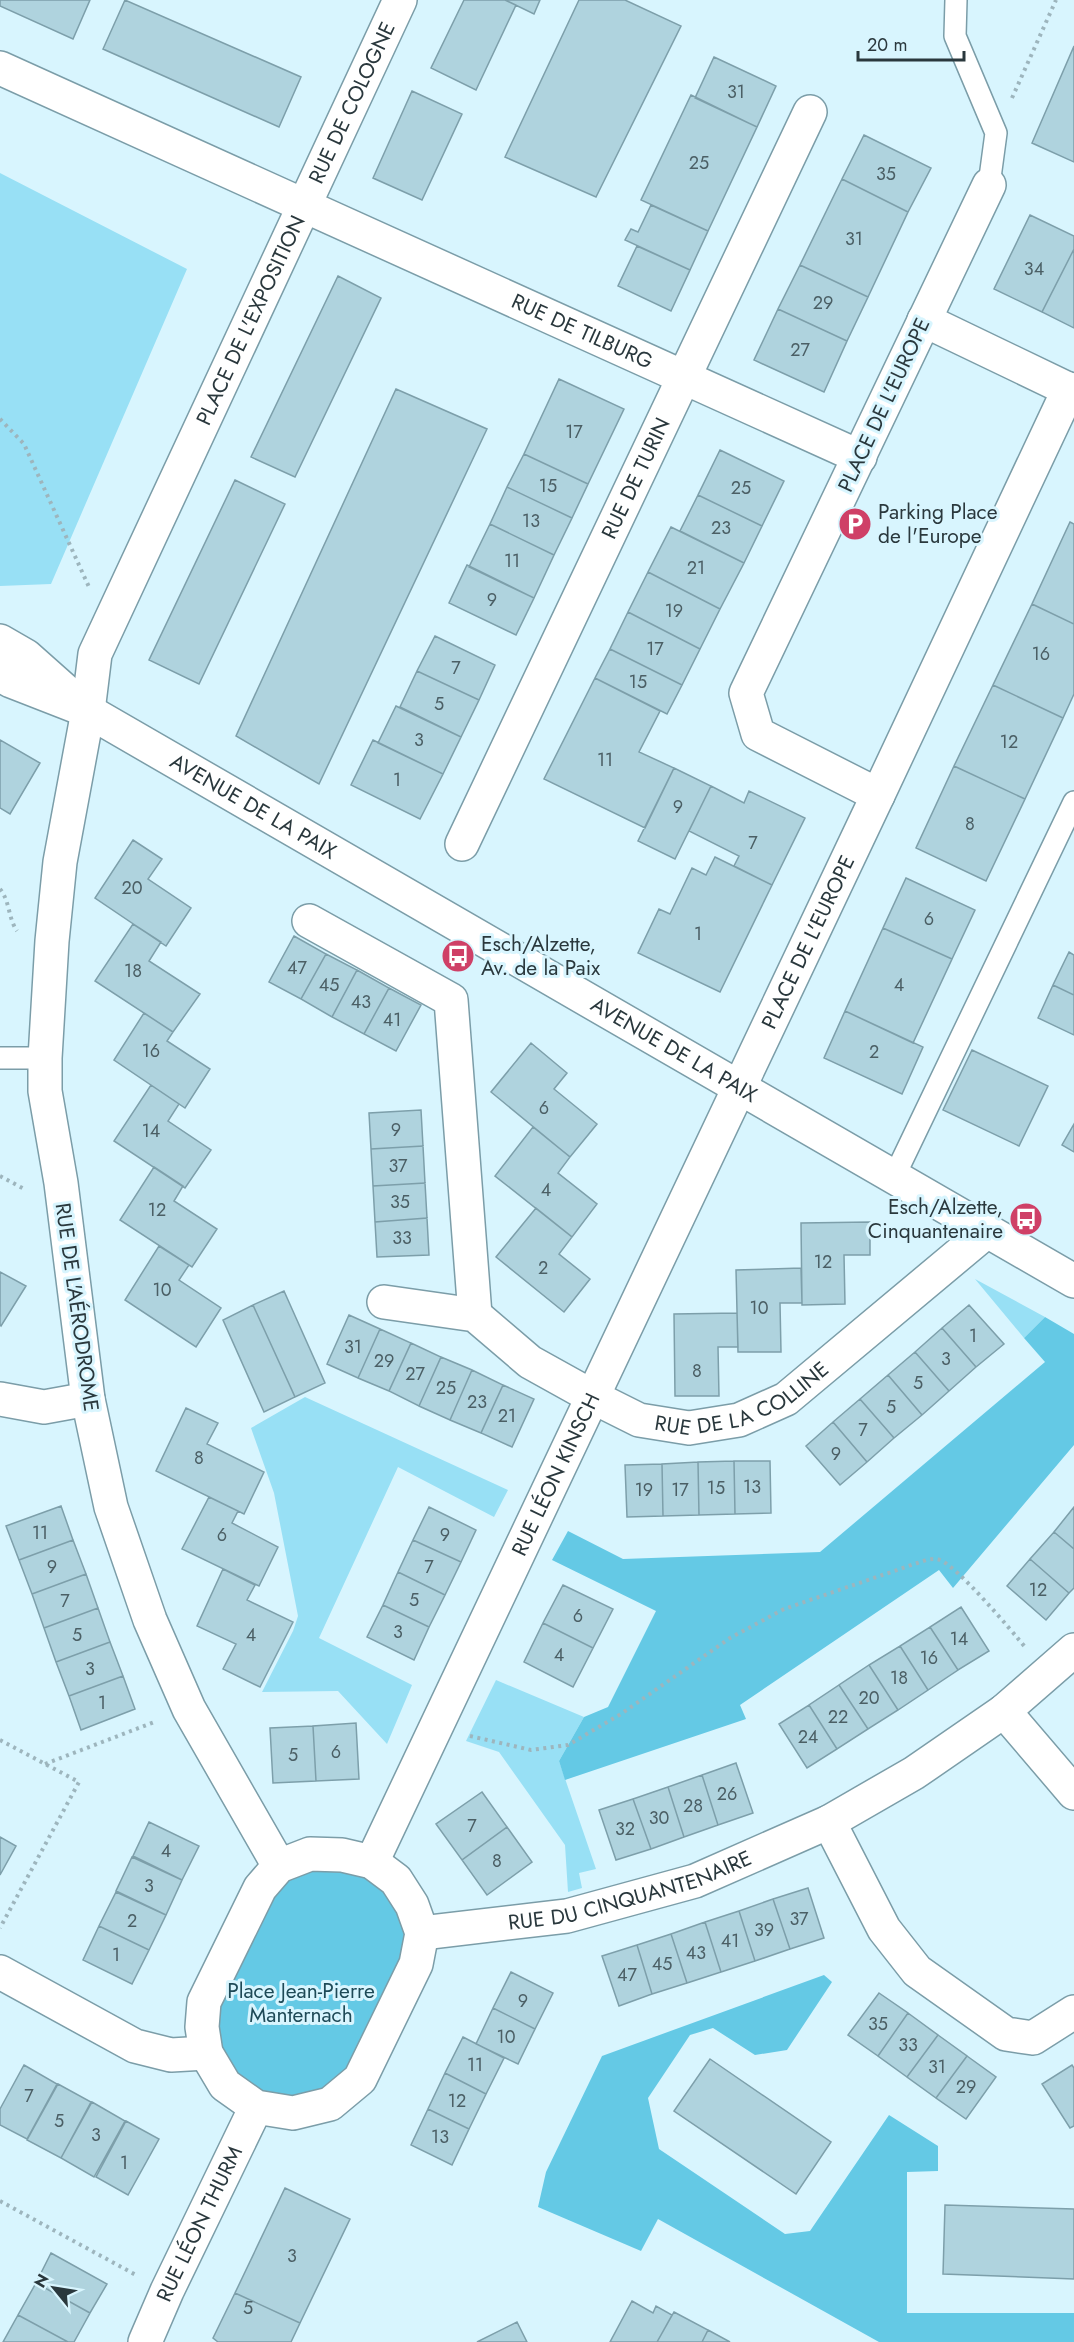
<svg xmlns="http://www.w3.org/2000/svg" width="1074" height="2342" viewBox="0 0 1074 2342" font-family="Jost,sans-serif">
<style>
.green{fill:#98e0f5}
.forest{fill:#64c9e5}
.building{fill:#afd3de;stroke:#7d9faa;stroke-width:1.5}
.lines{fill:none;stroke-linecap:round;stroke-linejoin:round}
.lane-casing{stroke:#7b9da8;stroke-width:24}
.street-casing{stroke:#7b9da8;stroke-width:36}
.path{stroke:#9db5bd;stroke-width:4;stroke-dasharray:3 4.5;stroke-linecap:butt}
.lane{stroke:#fff;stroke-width:21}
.street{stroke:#fff;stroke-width:33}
.labels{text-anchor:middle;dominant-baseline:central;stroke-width:6;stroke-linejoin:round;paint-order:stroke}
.number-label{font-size:18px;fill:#4b5f65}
.street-label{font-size:21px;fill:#2a383d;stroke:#d8f5fe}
.poi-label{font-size:21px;fill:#2a383d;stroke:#d8f5fe;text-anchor:start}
.park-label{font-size:21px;fill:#1e4a57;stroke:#d8f5fe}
</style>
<rect width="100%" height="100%" fill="#d8f5fe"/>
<path class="green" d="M0,173L187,269L51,584L0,586Z
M975,1279L1045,1317L1024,1338Z
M305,1397L508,1490L494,1517L398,1467L319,1638L412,1685L387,1744L338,1691L262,1692L293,1631L298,1616L274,1493L251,1428Z
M496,1680L584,1717L559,1761L596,1869L579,1873L582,1888L568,1892L565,1845L499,1752L466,1741Z"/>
<path class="forest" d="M1045,1317L1074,1334V1445L953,1588L939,1570L740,1705L746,1719L565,1780L559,1761L584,1717L608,1707L656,1611L552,1560L568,1531L623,1559L820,1552L1045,1362L1024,1338Z
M372,1862L422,1933L360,2079L256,2107L202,2027L279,1866Z
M824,1975L832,1982L787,2050L755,2055L713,2028L690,2035L648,2098L659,2149L785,2234L810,2231L889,2115L938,2146V2171L907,2172V2313H1074V2342H879L658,2219L641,2251L538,2207L546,2172L602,2056Z"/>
<path class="building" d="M0,0H90L73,39L0,6Z
M125,0L301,77L279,127L103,49Z
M464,0H505L516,5L476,90L431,68Z
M505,0H540L534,14Z
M579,0H625L681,26L596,197L505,157Z
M1074,46V162L1032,143Z
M714,57L776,86L757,127L695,98Z
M412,91L462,114L422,200L373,178Z
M691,95L757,127L708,231L641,200Z
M864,135L931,168L908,212L842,179Z
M842,179L908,212L868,297L800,265Z
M651,205L708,231L690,270L625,240L631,229L638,232Z
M1030,215L1074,236V249L1042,312L994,289Z
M637,246L690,270L671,311L618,286Z
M1074,249V328L1042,312Z
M800,265L868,297L847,341L778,309Z
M338,276L381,298L295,477L251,457Z
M778,309L847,341L824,392L754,360Z
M559,379L624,409L588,484L524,454Z
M396,389L487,429L319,784L236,736Z
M720,450L784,481L762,526L698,495Z
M524,454L588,484L572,518L507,487Z
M235,480L285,504L199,684L149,660Z
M507,487L572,518L554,555L490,524Z
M698,495L762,526L744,563L680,531Z
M1070,522L1074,524V624L1032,604Z
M490,524L554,555L534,598L469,567Z
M671,527L744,563L720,609L648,572Z
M467,565L534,598L516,635L449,603Z
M648,572L720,609L700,649L628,612Z
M1032,604L1074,624V694L1063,718L993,685Z
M628,612L700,649L682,685L610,649Z
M435,636L495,665L479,700L417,671Z
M610,649L682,685L667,714L595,678Z
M417,671L479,700L461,737L400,707Z
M595,678L660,711L639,752L674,768L645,828L544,779Z
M993,685L1063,718L1025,799L954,766Z
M396,706L461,737L443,774L378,743Z
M0,740L40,763L10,814L0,808Z
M373,740L443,774L420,819L351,785Z
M954,766L1025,799L986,881L916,848Z
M674,768L711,786L675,859L638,841Z
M711,786L744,803L749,791L805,818L772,885L734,866L739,856L689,831Z
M133,840L162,859L148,879L191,908L166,946L95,898Z
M715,857L772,885L720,992L638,953L659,909L670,914L692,868L706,875Z
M906,878L975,910L952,959L883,928Z
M133,924L161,942L149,961L200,994L173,1032L95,981Z
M883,928L952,959L913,1043L845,1011Z
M294,936L326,954L301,999L269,982Z
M1069,952L1074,955V995L1053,985Z
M326,954L357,970L332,1017L301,999Z
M357,970L389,988L364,1034L332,1017Z
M1053,985L1074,995V1035L1038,1018Z
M389,988L421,1005L396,1051L364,1034Z
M845,1011L923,1047L902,1094L824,1058Z
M144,1013L173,1032L167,1041L210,1069L185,1108L114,1060Z
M531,1043L567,1073L554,1089L597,1124L570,1157L491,1092Z
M972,1050L1048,1086L1019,1146L943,1110Z
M151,1085L179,1104L168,1121L211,1150L185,1188L114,1141Z
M421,1110L423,1146L371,1149L369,1113Z
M1074,1124V1152L1062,1145Z
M533,1127L570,1157L558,1173L597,1204L572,1237L495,1176Z
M423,1146L425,1183L373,1186L371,1149Z
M154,1167L183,1186L174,1201L217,1229L192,1267L120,1220Z
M425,1183L427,1218L375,1222L373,1186Z
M536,1208L572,1237L559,1254L590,1279L564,1312L496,1257Z
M427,1218L429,1255L377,1257L375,1222Z
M870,1222V1255H844L845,1304L802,1305L801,1223Z
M159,1246L189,1265L179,1280L221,1308L196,1347L125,1300Z
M801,1268L802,1303H780L781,1352H738L736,1270Z
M0,1272L26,1286L1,1326L0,1325Z
M284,1291L325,1383L295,1397L253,1305Z
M253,1305L295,1397L264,1412L223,1320Z
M969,1305L1004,1344L976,1367L942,1328Z
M737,1313L738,1347H718L719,1396H675L674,1314Z
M349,1315L380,1329L358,1378L327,1364Z
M942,1328L976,1367L949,1391L915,1352Z
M380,1329L411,1343L389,1391L358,1378Z
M411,1343L441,1357L419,1406L389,1391Z
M915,1352L949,1391L922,1415L888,1375Z
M441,1357L472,1370L450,1420L419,1406Z
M472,1370L503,1385L481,1433L450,1420Z
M888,1375L922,1415L894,1438L860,1399Z
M503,1385L534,1399L512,1447L481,1433Z
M860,1399L894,1438L867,1462L833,1422Z
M186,1408L218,1423L207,1444L264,1472L244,1514L156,1471Z
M833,1422L867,1462L840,1485L806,1446Z
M734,1461L735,1514L699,1515L698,1462Z
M734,1461H770L771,1513L735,1514Z
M698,1462L699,1515L663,1516L662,1464Z
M662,1464L663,1516L627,1517L625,1465Z
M209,1497L238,1511L232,1523L278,1547L259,1586L182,1549Z
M61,1506L73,1540L19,1560L6,1526Z
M429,1507L476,1530L461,1562L413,1540Z
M1074,1507V1549L1054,1532Z
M1054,1532L1074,1549V1588L1069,1593L1030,1559Z
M73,1540L86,1574L32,1594L19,1560Z
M413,1540L461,1562L445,1595L398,1572Z
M1030,1559L1069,1593L1046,1620L1007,1586Z
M223,1569L255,1585L247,1600L293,1622L260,1687L223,1669L236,1644L197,1626Z
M398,1572L445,1595L429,1627L383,1605Z
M86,1574L98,1608L44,1628L32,1594Z
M563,1585L613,1609L593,1648L543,1623Z
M383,1605L429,1627L414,1660L367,1637Z
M961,1607L989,1651L958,1670L930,1627Z
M98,1608L110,1642L56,1662L44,1628Z
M543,1623L593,1648L573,1687L524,1662Z
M930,1627L958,1670L928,1690L900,1646Z
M110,1642L123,1676L69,1696L56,1662Z
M900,1646L928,1690L898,1710L869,1665Z
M869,1665L898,1710L868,1729L839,1685Z
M123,1676L135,1709L81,1730L69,1696Z
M839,1685L868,1729L837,1749L809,1705Z
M809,1705L837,1749L807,1768L779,1724Z
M356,1723L359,1779L316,1781L313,1726Z
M313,1726L316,1781L273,1783L270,1728Z
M736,1763L753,1813L718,1825L702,1775Z
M702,1775L718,1825L684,1837L668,1787Z
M668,1787L684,1837L651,1849L633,1799Z
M482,1792L507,1827L462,1860L436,1824Z
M633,1799L651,1849L616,1860L599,1810Z
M149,1822L199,1846L182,1880L133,1856Z
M507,1827L532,1862L487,1895L462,1860Z
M0,1837L16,1846L0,1875Z
M132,1857L182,1880L166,1915L116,1891Z
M808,1888L824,1938L790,1949L773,1899Z
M116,1892L166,1915L149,1950L99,1926Z
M773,1899L790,1949L755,1961L739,1911Z
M739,1911L755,1961L721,1972L705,1922Z
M705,1922L721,1972L687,1983L671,1934Z
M99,1926L149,1950L132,1984L83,1960Z
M671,1934L687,1983L652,1994L637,1945Z
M637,1945L652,1994L619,2006L602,1956Z
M511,1972L553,1993L535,2029L493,2008Z
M879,1993L908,2013L878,2056L848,2035Z
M493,2008L535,2029L518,2064L476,2044Z
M908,2013L938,2035L907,2077L878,2056Z
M938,2035L967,2056L936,2098L907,2077Z
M463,2037L504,2058L486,2094L445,2073Z
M967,2056L996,2077L966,2119L936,2098Z
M710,2059L831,2142L796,2194L674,2111Z
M24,2065L57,2084L27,2139L0,2125V2109Z
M1072,2065L1074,2068V2126L1070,2128L1042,2084Z
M445,2073L486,2094L469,2129L428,2109Z
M58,2084L91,2102L61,2158L27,2140Z
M92,2102L125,2121L94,2177L61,2158Z
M428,2109L469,2129L452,2165L411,2145Z
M126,2121L159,2139L128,2195L96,2177Z
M285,2188L350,2219L300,2323L235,2293Z
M945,2205L1074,2209V2279L943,2274Z
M51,2253L107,2284L90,2313L36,2283Z
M36,2283L90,2313L74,2342H68L18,2315Z
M235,2293L300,2323L291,2342H218L213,2338Z
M632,2301L653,2313L656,2306L672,2315L657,2342H610Z
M674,2312L708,2330L702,2342H657Z
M18,2315L68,2342H3Z
M517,2322L527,2342H477Z
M708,2330L730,2342H702Z"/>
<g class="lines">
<g class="lane-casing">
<path id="lane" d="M956,0L955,36L996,133L989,185
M0,1058H45
M894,1177L1074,802"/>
</g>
<g class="street-casing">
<g id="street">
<path id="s1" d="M0,68L860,457"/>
<path d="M989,185L746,693L758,734L878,795L1069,389"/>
<path d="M924,320L1074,392"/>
<path d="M0,641L26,656L71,696"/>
<path id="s2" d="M0,675L11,681L88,711L1074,1281"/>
<path id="s3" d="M462,844L810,112"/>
<path d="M309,921L451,1000L475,1315"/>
<path id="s4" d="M384,1302L475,1315L530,1362L593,1397L639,1420L689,1428L739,1420L786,1399L987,1231"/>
<path d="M0,1399L44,1407L88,1399"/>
<path d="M1004,1711L1074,1793"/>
<path d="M829,1822L884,1929L917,1971L1006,2034L1033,2038L1074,2012"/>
<path d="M310,1854L342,1855L372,1862L396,1880L412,1905L422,1933L416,1964L360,2079L330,2104L293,2113L256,2107L225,2085L206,2053L202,2027L204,2002L260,1888L279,1866Z"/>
<path id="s5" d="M372,1862L878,795"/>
<path id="s6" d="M279,1866L189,1709L150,1620L111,1507L88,1399L61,1183L45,1091V1058L52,941L60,862L88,711L95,654L400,0"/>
<path id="s7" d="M422,1933L567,1916L695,1881L829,1822L914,1773L1004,1711L1074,1650"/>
<path d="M0,1972L135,2046L171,2055L206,2053"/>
<path id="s8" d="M145,2342L167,2291L256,2107"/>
</g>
</g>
<path class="path" d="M1012,98L1056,0
M0,419L24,444L89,587
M0,889C10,901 8,918 17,931
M0,1176L26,1190
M470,1736L531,1750L568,1745L621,1714L730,1638L784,1609L926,1560C931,1559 936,1558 940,1560C958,1567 1011,1630 1025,1647
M0,1740L79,1782L0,1928
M45,1764L157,1721
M0,2201L136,2275"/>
<use href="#lane" class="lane"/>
<use href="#street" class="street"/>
</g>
<defs>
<g id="parking-disc" transform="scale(1.725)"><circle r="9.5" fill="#cf4067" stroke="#d8f5fe"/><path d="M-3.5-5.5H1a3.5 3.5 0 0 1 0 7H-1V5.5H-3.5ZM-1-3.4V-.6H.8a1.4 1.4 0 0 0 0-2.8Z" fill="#fff"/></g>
<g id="bus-disc" transform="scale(1.725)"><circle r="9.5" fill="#cf4067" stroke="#d8f5fe"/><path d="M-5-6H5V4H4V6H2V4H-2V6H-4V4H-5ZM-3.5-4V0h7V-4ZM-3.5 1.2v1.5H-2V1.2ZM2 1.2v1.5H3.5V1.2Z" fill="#fff"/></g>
</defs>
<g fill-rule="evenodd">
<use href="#parking-disc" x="855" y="524"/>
<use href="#bus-disc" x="458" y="956"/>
<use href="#bus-disc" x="1026" y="1219"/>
</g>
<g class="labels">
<g class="number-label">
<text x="736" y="92">31</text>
<text x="699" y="163">25</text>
<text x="886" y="174">35</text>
<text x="854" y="239">31</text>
<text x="1034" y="269">34</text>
<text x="823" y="303">29</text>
<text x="800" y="350">27</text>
<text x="574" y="432">17</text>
<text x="548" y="486">15</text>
<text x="741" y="488">25</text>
<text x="531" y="521">13</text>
<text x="721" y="528">23</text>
<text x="512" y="561">11</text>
<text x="696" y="568">21</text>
<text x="492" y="600">9</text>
<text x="674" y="611">19</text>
<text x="655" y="649">17</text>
<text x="1041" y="654">16</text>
<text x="456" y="668">7</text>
<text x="638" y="682">15</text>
<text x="439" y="704">5</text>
<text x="419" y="740">3</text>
<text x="1009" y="742">12</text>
<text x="605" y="760">11</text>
<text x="397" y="780">1</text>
<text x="678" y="807">9</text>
<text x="970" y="824">8</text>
<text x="753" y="843">7</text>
<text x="132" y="888">20</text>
<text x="929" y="919">6</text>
<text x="698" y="934">1</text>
<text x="297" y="968">47</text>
<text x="133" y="971">18</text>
<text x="329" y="985">45</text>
<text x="899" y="985">4</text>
<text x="361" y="1002">43</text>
<text x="392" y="1020">41</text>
<text x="151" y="1051">16</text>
<text x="874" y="1052">2</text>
<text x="544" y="1108">6</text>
<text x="396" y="1130">9</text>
<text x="151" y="1131">14</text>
<text x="398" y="1166">37</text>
<text x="546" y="1190">4</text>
<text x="400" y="1202">35</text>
<text x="157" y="1210">12</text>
<text x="402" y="1238">33</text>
<text x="823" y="1262">12</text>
<text x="543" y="1268">2</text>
<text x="162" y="1290">10</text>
<text x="759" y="1308">10</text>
<text x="973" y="1336">1</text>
<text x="353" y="1347">31</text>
<text x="946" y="1359">3</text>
<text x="384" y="1361">29</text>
<text x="697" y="1371">8</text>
<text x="415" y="1374">27</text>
<text x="918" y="1383">5</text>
<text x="446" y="1388">25</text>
<text x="477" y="1402">23</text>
<text x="891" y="1407">5</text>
<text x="507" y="1416">21</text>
<text x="863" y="1430">7</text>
<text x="836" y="1454">9</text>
<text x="199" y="1458">8</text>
<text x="752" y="1487">13</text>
<text x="716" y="1488">15</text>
<text x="644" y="1490">19</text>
<text x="680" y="1490">17</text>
<text x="40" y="1533">11</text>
<text x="222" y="1535">6</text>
<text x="445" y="1535">9</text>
<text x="52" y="1567">9</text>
<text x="429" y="1567">7</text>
<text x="1038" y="1590">12</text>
<text x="414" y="1600">5</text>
<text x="65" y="1601">7</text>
<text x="578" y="1616">6</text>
<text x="398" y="1632">3</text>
<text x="77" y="1635">5</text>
<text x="251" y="1635">4</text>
<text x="959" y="1639">14</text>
<text x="559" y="1655">4</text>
<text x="929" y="1658">16</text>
<text x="90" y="1669">3</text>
<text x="899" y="1678">18</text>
<text x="869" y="1698">20</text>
<text x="102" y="1703">1</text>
<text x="838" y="1717">22</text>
<text x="808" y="1737">24</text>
<text x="336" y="1752">6</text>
<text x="293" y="1755">5</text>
<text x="727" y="1794">26</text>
<text x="693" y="1806">28</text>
<text x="659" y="1818">30</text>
<text x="472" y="1826">7</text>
<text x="625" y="1829">32</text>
<text x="166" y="1851">4</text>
<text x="497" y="1861">8</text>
<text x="149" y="1886">3</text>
<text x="799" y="1919">37</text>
<text x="132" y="1921">2</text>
<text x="764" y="1930">39</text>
<text x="730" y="1941">41</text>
<text x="696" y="1953">43</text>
<text x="116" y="1955">1</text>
<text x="662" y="1964">45</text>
<text x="627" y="1975">47</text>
<text x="523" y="2001">9</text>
<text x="878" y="2024">35</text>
<text x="506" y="2037">10</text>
<text x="908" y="2045">33</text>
<text x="475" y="2065">11</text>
<text x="937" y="2067">31</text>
<text x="966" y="2087">29</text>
<text x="29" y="2096">7</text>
<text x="457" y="2101">12</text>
<text x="59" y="2121">5</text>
<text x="96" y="2135">3</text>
<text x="440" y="2137">13</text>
<text x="124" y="2163">1</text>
<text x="292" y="2256">3</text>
<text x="248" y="2308">5</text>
</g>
<g class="street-label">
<text stroke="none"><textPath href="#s6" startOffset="1868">RUE DE COLOGNE</textPath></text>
<text stroke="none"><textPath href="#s6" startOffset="1628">PLACE DE L'EXPOSITION</textPath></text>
<text stroke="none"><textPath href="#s1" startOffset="639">RUE DE TILBURG</textPath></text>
<text transform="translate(884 405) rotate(-65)">PLACE DE L'EUROPE</text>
<text stroke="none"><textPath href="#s3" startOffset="405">RUE DE TURIN</textPath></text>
<text stroke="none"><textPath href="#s2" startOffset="286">AVENUE DE LA PAIX</textPath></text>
<text stroke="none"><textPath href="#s5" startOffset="1018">PLACE DE L'EUROPE</textPath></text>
<text stroke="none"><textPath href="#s2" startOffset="772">AVENUE DE LA PAIX</textPath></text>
<text transform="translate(77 1307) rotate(82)">RUE DE L'AÉRODROME</text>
<text stroke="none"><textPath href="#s4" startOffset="398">RUE DE LA COLLINE</textPath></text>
<text stroke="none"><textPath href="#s5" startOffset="429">RUE LÉON KINSCH</textPath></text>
<text stroke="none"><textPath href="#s7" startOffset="213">RUE DU CINQUANTENAIRE</textPath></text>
<text stroke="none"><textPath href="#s8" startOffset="130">RUE LÉON THURM</textPath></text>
</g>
<g class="poi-label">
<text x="878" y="512">Parking Place<tspan x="878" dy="24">de l'Europe</tspan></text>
<text x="481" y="944">Esch/Alzette,<tspan x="481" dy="24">Av. de la Paix</tspan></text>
<text x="1003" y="1207" text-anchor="end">Esch/Alzette,<tspan x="1003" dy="24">Cinquantenaire</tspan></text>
</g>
<g class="park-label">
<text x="301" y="1991">Place Jean-Pierre<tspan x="301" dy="24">Manternach</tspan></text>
</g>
</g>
<g transform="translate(54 2288) rotate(300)" stroke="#d8f5fe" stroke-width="4.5" paint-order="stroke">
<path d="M0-4.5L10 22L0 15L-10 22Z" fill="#2a383d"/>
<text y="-9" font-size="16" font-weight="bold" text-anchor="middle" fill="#2a383d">N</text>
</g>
<path d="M858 51v9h106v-9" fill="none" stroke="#2a383d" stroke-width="3"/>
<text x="867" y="51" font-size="18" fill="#2a383d" stroke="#d8f5fe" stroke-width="4.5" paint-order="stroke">20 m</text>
</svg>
